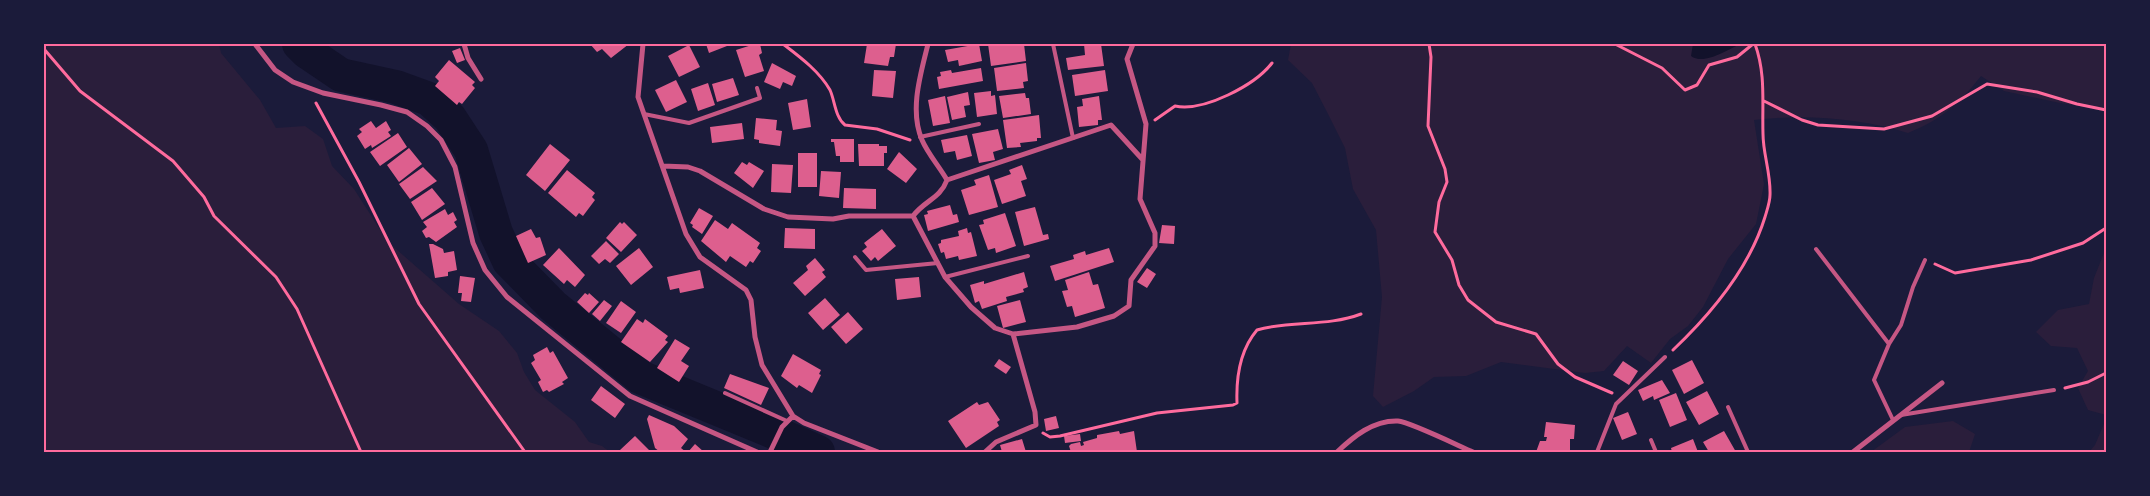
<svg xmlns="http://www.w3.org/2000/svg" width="2150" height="496" viewBox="0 0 2150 496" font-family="'PT Sans Narrow',sans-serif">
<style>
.green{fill:#2a1e3b}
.water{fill:#12122b}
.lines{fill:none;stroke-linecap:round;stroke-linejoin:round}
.river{stroke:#12122b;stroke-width:34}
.building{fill:#dd5f8e}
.path{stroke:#ff6b9d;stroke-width:3}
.service{stroke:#c65784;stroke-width:4}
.minor{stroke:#c65784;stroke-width:5}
.neatline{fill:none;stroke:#ff6b9d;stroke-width:2}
</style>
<rect width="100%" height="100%" fill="#1b1b3a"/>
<path class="green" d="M44,44H219L221,53L260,100L276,128L305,126L323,139L332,166L354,189L388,242L459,304L499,331L517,353L524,372L535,390L575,422L589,442L602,446L610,452H44Z
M1291,44H2106V110L2060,103L2004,91L1981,76C1959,104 1942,119 1908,133C1859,118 1805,114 1754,120L1764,184L1756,224L1728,259L1703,307L1688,326L1670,339L1651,363L1627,346L1604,371L1585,373L1501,362L1466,376L1434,377L1414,391L1383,407L1373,396L1382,297L1376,230L1353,189L1345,148L1327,112L1312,83L1288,60Z
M2106,248V415L2088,410L2078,388L2088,371L2077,348L2051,346L2036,332L2058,310L2089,304L2094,278Z
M2106,419V452H2089L2095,445Z
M1953,421L1975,434L1969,452H1871L1905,427Z"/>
<path class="water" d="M1693,44H1741C1728,49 1704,66 1691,56Z"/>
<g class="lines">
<path class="river" d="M299,44L307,52L341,75L396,87L429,99L450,118L471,150L496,233L509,261L553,306L640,377L769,430L818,452"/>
</g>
<path class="building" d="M590,44H629L611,58L602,49L597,52Z
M706,44H726L727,46L709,53Z
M755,44H760L762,53L759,55L764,71L745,77L736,50Z
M867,44H896L894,57H890L888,66L864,63Z
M979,44L982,61L959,66L958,60L948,62L945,50Z
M988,44H1024L1026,61L991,66Z
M1084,44H1101L1104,66L1068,70L1066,58L1085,55Z
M689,45L700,67L679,77L668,56Z
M460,48L465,60L457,63L452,51Z
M449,60L475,82L472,85L475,88L462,104L459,102L457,105L435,86L439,81L435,77Z
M772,63L796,76L792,86L783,82L780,89L764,82Z
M1026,63L1028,81L1023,82L1024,88L997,91L994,68Z
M981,68L983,81L939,89L937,77L941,76L940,72L951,70L952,73Z
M874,70L896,71L893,98L872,96Z
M1105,70L1108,91L1075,96L1072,75Z
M733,78L739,95L717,102L712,84Z
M676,80L687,102L666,112L655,90Z
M708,83L715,105L698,111L691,89Z
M991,91V96L995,95L997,114L977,117L974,93Z
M968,92L970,105L964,106L966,117L952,120L947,97Z
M1025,93L1026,98H1029L1031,114L1003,118L999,96Z
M945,96L950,123L933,126L928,100Z
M1099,96L1102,120H1098V125L1079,127L1077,107L1083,106L1082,99Z
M807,99L811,127L793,130L788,103Z
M1039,115L1041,138H1037V141L1020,143L1021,147L1007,148L1003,120Z
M756,118L777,120L776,130L782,131L780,146L759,143V140L754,139Z
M371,121L376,128L386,121L391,130L388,132L391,136L372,148L371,145L365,149L357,136L362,132L359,129Z
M742,123L744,139L712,143L710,127Z
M998,129L1003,149L993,152L995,160L979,163L972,134Z
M398,133L407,147L380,166L370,152Z
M967,135L972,156L957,160L955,151L944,153L941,140Z
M831,139H854V162H840V156H836L834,142H831Z
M550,144L570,160L545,191L526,175Z
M858,144H879V146H887V153H884V166H859Z
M409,148L422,164L399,182L387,165Z
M899,152L917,169L906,183L887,169Z
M798,153H817V187H798Z
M742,162L747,165L749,162L764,171L753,188L734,173Z
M772,164L793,165L791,193L771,192Z
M1022,165L1027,179L1021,181L1026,196L1002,204L994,180L1011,174L1009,170Z
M423,167L437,181L410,199L399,184Z
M567,170L595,193L592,197L595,200L583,216L579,213L576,217L548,193Z
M821,171L841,172L839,198L819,196Z
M989,175L998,207L969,215L961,190L976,185L974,180Z
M432,188L445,204L422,220L411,202Z
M844,188L876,189V209L843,208Z
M950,205L953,215L957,214L959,222L928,231L924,215L928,214L927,211Z
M1035,207L1043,235L1048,234L1049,239L1024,246L1015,212Z
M699,208L713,216L702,234L692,227L693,225L690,223Z
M445,209L448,215L453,212L457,220L454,222L457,227L436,242L429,237L426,238L422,231L427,227L423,222Z
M1005,213L1016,246L996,253L995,248L988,250L979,225L984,224L983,220Z
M715,220L728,229L732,223L760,243L757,248L761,251L753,263L750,261L746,267L730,256L726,262L701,241Z
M620,222L622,224L624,222L637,235L621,252L606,238Z
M1162,225L1175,226L1174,244L1159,243Z
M785,228L815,229V249L784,248Z
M967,228L968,233L971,232L977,256L959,260L958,256L946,259L944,252L941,253L938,244L941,243V240L959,236L958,231Z
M531,229L536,238L540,237L546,255L528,263L516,236Z
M882,229L896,246L878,261L875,257L871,261L862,251L867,247L864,243Z
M606,241L619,254L610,263L605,259L599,264L591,256Z
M429,244H433L443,249L444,253L454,251L457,270L448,272V276L435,278Z
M559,248L585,275L575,287L567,280L564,284L543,265Z
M639,248L653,267L631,285L616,266Z
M1109,248L1114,262L1055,281L1050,266L1074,259L1073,255L1085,251L1086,255Z
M815,258L825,270L822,272L826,277L805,296L793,283L808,270L806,266Z
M1147,268L1156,274L1147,288L1137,282Z
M700,270L704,288L680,293L679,288L670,290L667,277Z
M1024,272L1028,287L1023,289L1024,292L1006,297L1007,301L982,309L979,301L975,303L970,285L984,281V284Z
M1089,272L1093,285L1098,284L1105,308L1075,317L1072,306L1067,307L1062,291L1068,290L1065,280Z
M460,276L475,278L471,302L461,301L462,293H458Z
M919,277L921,297L897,300L895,279Z
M585,293L588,295L589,293L599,302L589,313L577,302Z
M825,298L840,315L823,330L808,313Z
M604,300L612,306L600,321L592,314Z
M1020,300L1026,322L1003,328L997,306Z
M621,301L636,312L621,333L606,323Z
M848,312L863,329L846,344L831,327Z
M637,319L643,323L645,319L668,336L665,340L668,342L650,362L621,342Z
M675,339L690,348L681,361L689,366L679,382L657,368Z
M547,347L550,353L553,351L568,378L562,382L564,384L549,392L547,390L543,392L538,382L541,380L531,363L535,360L533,355Z
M793,354L821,370L819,374L821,375L812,393L799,385L797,388L781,376Z
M999,359L1011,367L1006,374L994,366Z
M1692,360L1704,383L1684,394L1672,370Z
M1623,361L1638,371L1629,385L1613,375Z
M730,374L769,388L761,405L724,388Z
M1662,380L1670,393L1654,400L1653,396L1643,401L1638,390Z
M601,386L625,404L615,418L591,400Z
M1707,391L1719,414L1699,425L1686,402Z
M1676,393L1687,420L1670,427L1659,400Z
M977,402L979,405L988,402L1000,420L997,422L999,426L966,448L948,421Z
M1628,412L1637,434L1622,440L1613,418Z
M649,415L674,426L688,439L681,448L686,452H660L655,448L647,419Z
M1056,416L1059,428L1046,431L1044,419Z
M1546,422L1575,425L1574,439H1570V452H1536L1540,441H1546L1547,437H1544Z
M1119,431L1120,434L1134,431L1137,452H1071L1069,446L1071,444L1080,442L1081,446L1084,445L1083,442L1097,438V435Z
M1724,431L1736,452H1709L1703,442Z
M1080,434L1081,441L1065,443L1064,436Z
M635,436L651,452H623L620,450Z
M1022,439L1026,452H1002L1000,445Z
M1693,439L1698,452H1672L1671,448Z
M695,444L704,452H688Z"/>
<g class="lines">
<path class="path" d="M783,44C800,57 819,71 830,90C835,101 835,117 845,125L877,129L910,140
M1429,44L1431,57L1428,126L1445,169L1447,182L1439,202L1435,232L1452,260L1459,285L1468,300L1496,322L1536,334L1558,364L1575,377L1612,393
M1615,44L1662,68L1685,90L1697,85L1709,65L1737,57L1753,44
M44,49L80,91L173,161L204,197L214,216L276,277L297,309L361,452
M1764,101L1802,120L1818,125L1884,129L1932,116L1987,84L2037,92L2077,104L2106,110
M316,103L359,182L419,304L525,452
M1155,120L1175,106C1204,112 1255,85 1272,63
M1935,264L1955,273L2031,260L2083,243L2106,228
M1673,350C1712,313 1749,269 1765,217C1767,210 1770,202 1770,195C1771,174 1763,154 1763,134C1762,103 1766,74 1755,44
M2065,388L2088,382L2106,373
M1043,433L1050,437L1060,436L1157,413L1233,405L1237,403C1236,377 1240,350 1257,330C1291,320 1327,327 1361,314"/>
<path class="service" d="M1053,44L1073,138
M644,114L689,123L760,98L757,88
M920,137L979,124
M1816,249L1889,344
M855,257L866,270L938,263
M945,277L1028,256
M725,393L787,421
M1728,407L1748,452
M1901,415L2054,390
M1893,420L1874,380L1889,344L1901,325L1913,287L1925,260
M1651,440L1656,452
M1597,452L1616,404L1665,357"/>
<path class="minor" d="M255,44L275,70L293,82L323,93L381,105L407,112L427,126L441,140L455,167L473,243L485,270L507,297L630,396L757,452
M464,44L468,58L481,79
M643,44L638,97L686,234L700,257L746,290L751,300L755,337L762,365L793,416L804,423L878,452
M663,166L688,167L700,171L764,209L788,217L833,219L849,216H913C925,200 940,199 947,180C939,166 928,154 922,140C909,110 921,73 928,44
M947,180L1111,125L1143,160
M913,216L945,277L971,307L995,328L1013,334L1077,327L1114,316L1129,306L1131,280L1155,246V233L1140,199L1146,124L1127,59L1133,44
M770,452L782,427L793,416
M985,452L996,442L1036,425L1035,412L1013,334
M1337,452C1353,437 1373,420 1398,421C1410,422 1459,446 1473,452
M1853,452L1942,383"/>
</g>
<rect width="2150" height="496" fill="none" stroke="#1b1b3a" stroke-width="90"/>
<rect x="45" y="45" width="2060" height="406" class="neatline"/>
</svg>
